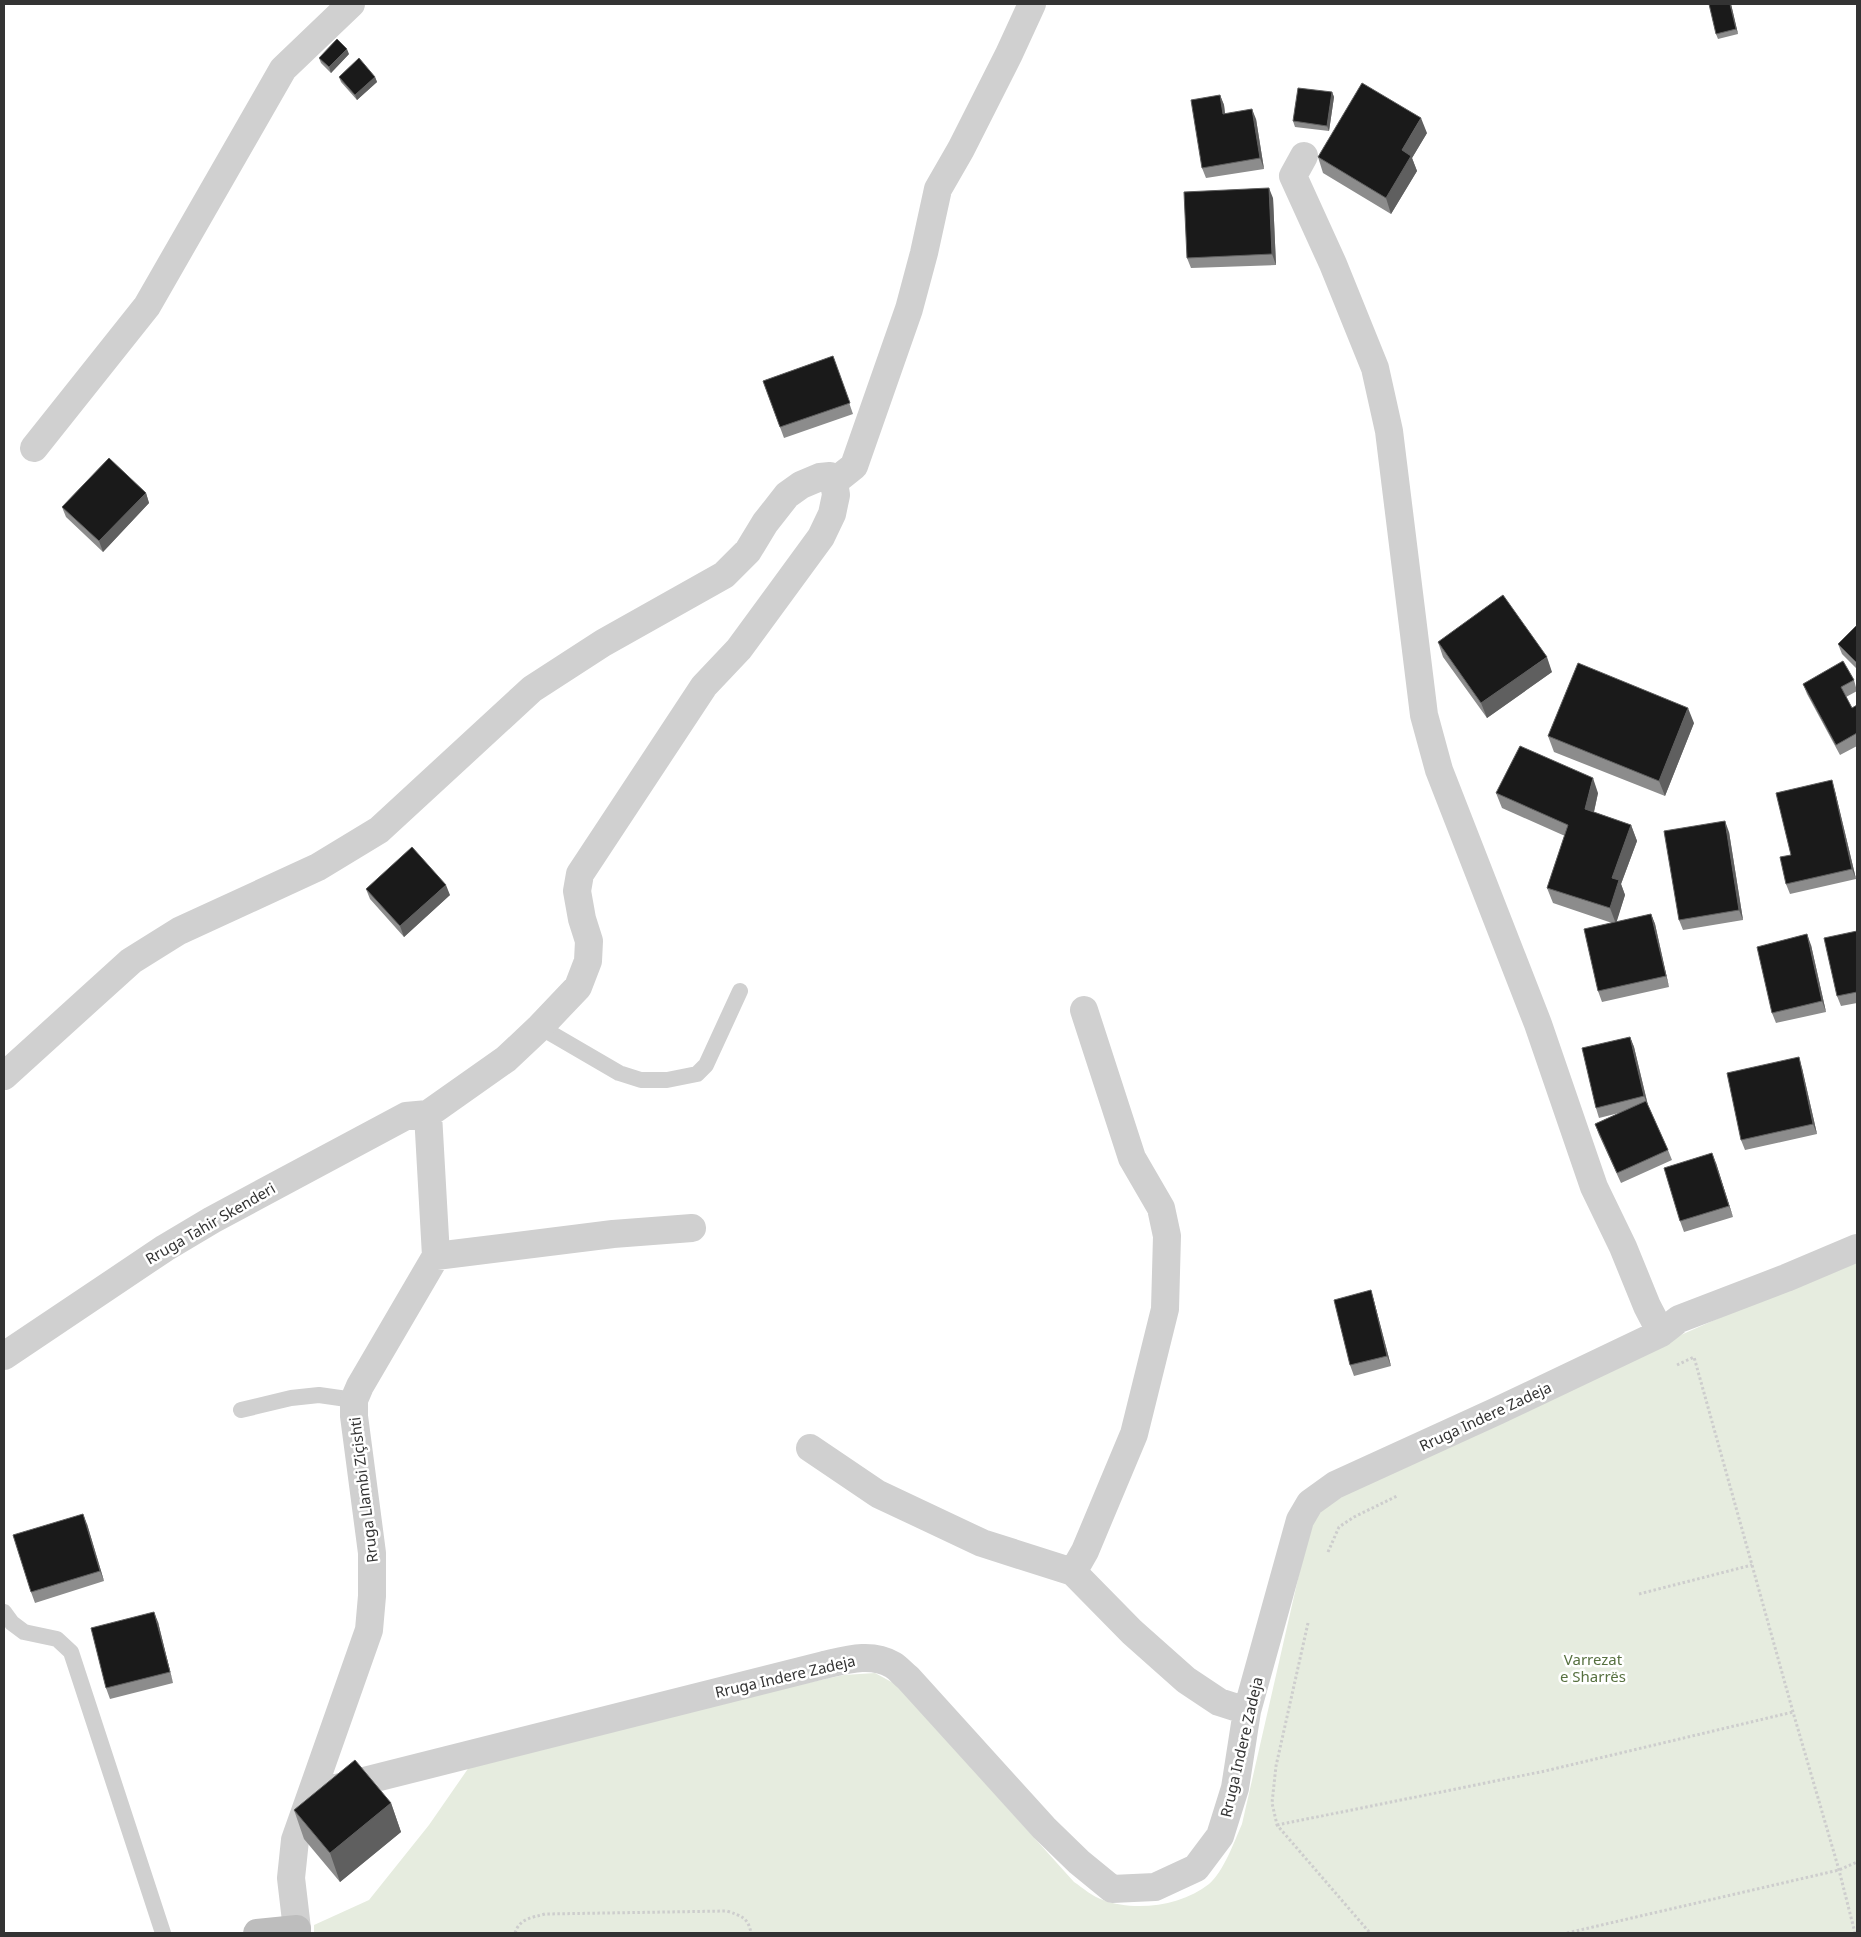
<svg xmlns="http://www.w3.org/2000/svg" width="1861" height="1937" viewBox="0 0 1861 1937" font-family="'Noto Sans',sans-serif">
<style>
.green{fill:#e6ecdf}
.lines{fill:none;stroke-linecap:round;stroke-linejoin:round}
.path{stroke:#cdcdcd;stroke-width:3;stroke-dasharray:2.5 2.5;stroke-linecap:butt}
.lane{stroke:#d0d0d0;stroke-width:16}
.street{stroke:#d0d0d0;stroke-width:28}
.secondary{stroke:#bdbdbd;stroke-width:28}
.wall{fill:#8c8c8c}
.shaded-wall{fill:#5f5f5f}
.building{fill:#1a1a1a;stroke:#5f5f5f}
.labels{text-anchor:middle;dominant-baseline:central;stroke-width:5;stroke-linejoin:round;paint-order:stroke}
.street-label{font-size:15px;fill:#333;stroke:#fff}
.park-label{font-size:15px;fill:#56703f;stroke:#fff}
</style>
<rect width="100%" height="100%" fill="#fff"/>
<path class="green" d="M1857,1257V1933H314V1925L369,1900L429,1825L474,1760L807,1683L844,1675L875,1673L897,1685L1074,1882C1083,1888 1093,1897 1103,1900C1135,1912 1182,1906 1209,1884C1224,1871 1234,1842 1242,1824L1308,1535L1317,1512L1337,1497L1665,1342Z"/>
<g class="lines">
<path class="path" d="M1677,1365L1694,1357L1793,1712L1839,1870L1855,1933
M1328,1552L1339,1527L1354,1517L1397,1496
M1639,1594L1752,1565
M1308,1623L1276,1766L1272,1803L1277,1825L1370,1933
M1277,1825L1545,1771L1793,1712
M515,1933C520,1918 531,1918 545,1914L727,1911C741,1916 748,1917 751,1933
M1567,1933L1839,1870L1857,1862"/>
<path class="lane" d="M540,1027L619,1073L641,1080H667L697,1074L706,1065L740,991
M241,1410L291,1398L319,1395L354,1400
M4,1612L12,1623L24,1632L57,1639L71,1652L163,1933"/>
<path class="street" d="M1304,156L1293,176L1333,264L1375,368L1389,431L1424,715L1439,770L1538,1024L1594,1187L1623,1247L1647,1306L1661,1333
M34,448L147,306L283,69L351,4
M834,482L854,466L909,309L924,253L938,189L961,149L1009,54L1032,4
M4,1076L131,961L179,931L318,867L379,830L532,689L603,643L724,575L748,551L765,523L787,495L801,485L820,477L830,476L834,482L836,495L832,514L821,537L739,649L704,686L580,874L577,891L582,919L589,941L588,961L578,987L540,1027L506,1059L428,1114
M436,1256L613,1234L692,1228
M4,1356L165,1248L212,1220L406,1116L428,1114
M810,1448L878,1494L982,1543L1073,1572L1132,1632L1186,1680L1219,1702L1247,1711
M1073,1572L1085,1551L1134,1434L1165,1309L1167,1236L1161,1208L1132,1158L1084,1010
M315,1784L336,1788L824,1665C846,1660 871,1652 893,1665C898,1668 903,1674 908,1678L1044,1828L1079,1862L1112,1889L1155,1887L1196,1868L1220,1836L1235,1788L1247,1711L1300,1520L1310,1503L1335,1485L1497,1411L1661,1333L1679,1319L1786,1278L1857,1248
M297,1929L291,1878L295,1840L369,1630L372,1596V1553L354,1416V1400L360,1386L436,1256L428,1114"/>
<path class="secondary" d="M257,1933L297,1929V1933"/>
</g>
<path class="wall" d="M1731,4L1738,34L1718,39L1716,34Z
M349,54L331,73L321,63L319,58Z
M339,77H375L377,82L357,100L341,82Z
M1332,92L1334,97L1329,131L1295,127L1293,121Z
M1220,95L1224,105L1225,113L1256,119L1264,169L1206,178L1202,168Z
M1427,133L1412,158L1417,171L1391,214L1323,173L1318,157Z
M1273,198L1276,265L1191,268L1187,258Z
M833,356L853,414L784,438L763,381Z
M146,493L149,503L103,552L66,517L62,507Z
M1857,625V669L1842,654L1838,644Z
M1438,642L1552,672L1487,718L1443,657Z
M1854,680L1857,691L1846,697L1852,708L1857,705V746L1840,755L1807,694L1803,684Z
M1694,723L1665,796L1554,752L1548,736Z
M1835,791L1856,879L1790,894L1786,884Z
M1496,793H1598L1594,812L1631,825L1637,841L1621,884L1625,895L1616,922L1651,914L1655,924L1669,987L1602,1002L1598,991L1612,923L1553,903L1547,888L1565,836L1502,808Z
M1729,832L1743,920L1683,930L1679,920Z
M366,889L450,895L404,937L370,899Z
M1857,931V1003L1841,1006L1837,996Z
M1811,945L1826,1012L1776,1023L1772,1013Z
M1630,1037L1634,1047L1648,1105L1668,1150L1672,1160L1621,1183L1599,1135L1595,1124L1619,1113L1599,1118L1596,1108Z
M1802,1068L1817,1134L1745,1150L1741,1140Z
M1716,1163L1733,1217L1684,1232L1680,1221Z
M1371,1290L1374,1301L1391,1366L1354,1376L1350,1365Z
M87,1524L104,1581L35,1603L31,1592Z
M158,1622L173,1683L110,1699L106,1688Z
M391,1803L401,1832L340,1882L304,1839L294,1810Z"/>
<path class="shaded-wall" d="M1730,4H1731L1738,34L1736,29Z
M347,49L349,54L331,73L329,67Z
M375,77L377,82L357,100L355,95Z
M1332,92L1334,97L1329,131L1327,126Z
M1220,95L1224,105L1226,124L1223,114Z
M1252,109L1256,119L1264,169L1260,158Z
M1421,118L1427,133L1412,158L1417,171L1391,214L1386,198L1402,150Z
M1269,188L1273,198L1276,265L1272,254Z
M146,493L149,503L103,552L99,541Z
M1547,657L1552,672L1487,718L1481,703Z
M1688,708L1694,723L1665,796L1659,781Z
M1593,778L1598,793L1591,825L1585,809Z
M1832,780L1835,791L1856,879L1852,869Z
M1725,821L1729,832L1743,920L1739,910Z
M1631,825L1637,841L1621,884L1625,895L1616,924L1610,908L1612,878Z
M446,885L450,895L404,937L400,926Z
M1651,914L1655,924L1669,987L1666,976Z
M1807,934L1811,945L1826,1012L1822,1001Z
M1630,1037L1634,1047L1648,1106L1644,1096Z
M1799,1057L1802,1068L1817,1134L1813,1124Z
M1712,1153L1716,1163L1733,1217L1729,1206Z
M1371,1290L1374,1301L1391,1366L1387,1356Z
M83,1514L87,1524L104,1581L100,1571Z
M154,1612L158,1622L173,1683L170,1672Z
M391,1803L401,1832L340,1882L330,1853Z"/>
<path class="building" d="M1709,4H1730L1736,29L1716,34Z
M337,39L347,49L329,67L319,58Z
M359,58L375,77L355,95L339,77Z
M1362,83L1421,118L1402,150L1411,156L1386,198L1318,157Z
M1298,88L1332,92L1327,126L1293,121Z
M1220,95L1223,114L1252,109L1260,158L1202,168L1191,100Z
M1269,188L1272,254L1187,258L1184,192Z
M833,356L850,403L780,427L763,381Z
M109,458L146,493L99,541L62,507Z
M1503,595L1547,657L1481,703L1438,642Z
M1857,625V663L1838,644Z
M1843,661L1854,680L1841,687L1852,708L1857,705V733L1836,745L1803,684Z
M1578,663L1688,708L1659,781L1548,736Z
M1520,746L1593,778L1585,809L1631,825L1612,878L1619,880L1610,908L1547,888L1568,825L1496,793Z
M1832,780L1852,869L1786,884L1780,857L1791,855L1776,793Z
M1725,821L1739,910L1679,920L1664,831Z
M412,847L446,885L400,926L366,889Z
M1651,914L1666,976L1598,991L1584,929Z
M1857,931V992L1837,996L1824,938Z
M1807,934L1822,1001L1772,1013L1757,947Z
M1630,1037L1644,1096L1596,1108L1582,1048Z
M1799,1057L1813,1124L1741,1140L1727,1073Z
M1646,1101L1668,1150L1617,1173L1595,1124Z
M1712,1153L1729,1206L1680,1221L1664,1168Z
M1371,1290L1387,1356L1350,1365L1334,1300Z
M83,1514L100,1571L31,1592L13,1535Z
M154,1612L170,1672L106,1688L91,1628Z
M355,1760L391,1803L330,1853L294,1810Z"/>
<g class="labels">
<g class="street-label">
<text transform="translate(210 1223) rotate(-30)">Rruga Tahir Skenderi</text>
<text transform="translate(1485 1416) rotate(-25)">Rruga Indere Zadeja</text>
<text transform="translate(363 1490) rotate(-97)">Rruga Llambi Ziçishti</text>
<text transform="translate(785 1676) rotate(-13)">Rruga Indere Zadeja</text>
<text transform="translate(1241 1747) rotate(-77)">Rruga Indere Zadeja</text>
</g>
<g class="park-label">
<text x="1593" y="1659">Varrezat<tspan x="1593" dy="17">e Sharrës</tspan></text>
</g>
</g>
<rect width="1861" height="1937" fill="none" stroke="#333333" stroke-width="10"/>
</svg>
